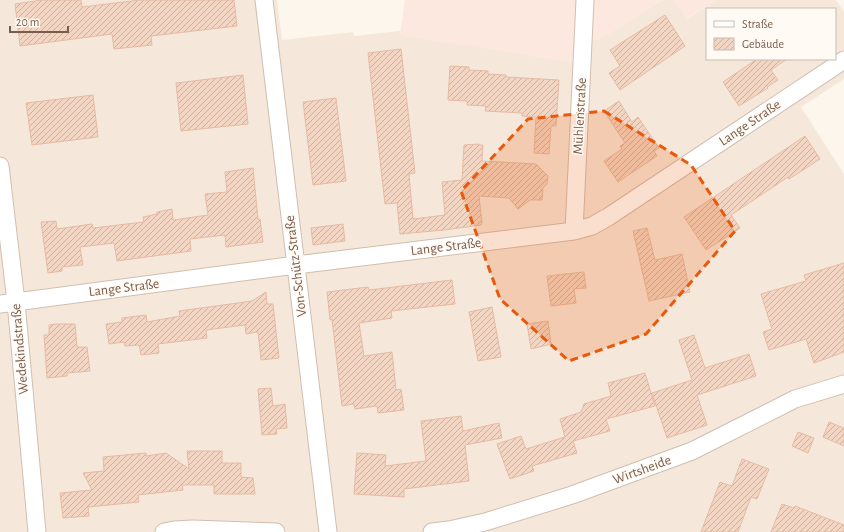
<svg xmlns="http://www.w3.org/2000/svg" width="844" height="532" viewBox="0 0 844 532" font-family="'Alegreya Sans',sans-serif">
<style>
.residential{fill:#f5e8da;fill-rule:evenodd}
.commercial{fill:#fde8e0}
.building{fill:url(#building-hatch);stroke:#e6bba3}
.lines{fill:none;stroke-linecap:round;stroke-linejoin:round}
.minor-casing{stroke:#d1beb0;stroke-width:19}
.minor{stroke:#fff;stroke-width:17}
.marked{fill:#e8590c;fill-opacity:0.2;stroke:#e8590c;stroke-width:3;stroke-dasharray:8 5;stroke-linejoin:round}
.labels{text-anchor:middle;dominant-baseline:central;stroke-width:3;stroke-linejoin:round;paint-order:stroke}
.street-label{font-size:14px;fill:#7a5c4d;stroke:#fffaf3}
</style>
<defs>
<pattern id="building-hatch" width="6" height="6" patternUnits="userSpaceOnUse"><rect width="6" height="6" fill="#f3d5c3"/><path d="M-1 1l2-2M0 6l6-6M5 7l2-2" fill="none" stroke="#cab0a1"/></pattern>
</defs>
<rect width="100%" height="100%" fill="#fdf6ec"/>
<path class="residential" d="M0,0H277L282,40L353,32L354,36L400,31V34L598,40L663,0H675L687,19L716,0H836L844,12V79L801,107L844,174V532H0ZM707,9H835V59H707Z"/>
<path class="commercial" d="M405,0H663L598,40L578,39L576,63L400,35Z
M675,0H716L686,19Z"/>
<path class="building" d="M42,0H81L82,7L140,0H234L237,26L151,36L152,45L114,49L112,34L20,46L15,4Z
M665,15L685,46L620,90L609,73L620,66L610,50Z
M401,49L415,173L409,174L413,219L445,215L442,182L462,180L464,145L479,144V145H483L482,161L536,164L548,176L547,184L543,188L542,200H530L518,209L509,198L479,196L482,223L481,225L444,230L400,234L397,203L385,204L368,53Z
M757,59H787L771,70L778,80L767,87L768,88L739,106L723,82Z
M450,66L469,67V70L488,71V74L506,75V77L559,80L556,126H551L549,154L534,153L536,117L522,116V113L485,111L486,106L467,105V101L448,100Z
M243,75L248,124L181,131L176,83Z
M93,95L98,137L32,145L26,103Z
M336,98L346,181L313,185L303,102Z
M619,101L632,122L638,117L659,148L654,151L657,156L618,182L604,161L622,149L620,146L625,143L604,111Z
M805,136L820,159L789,179L788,177L731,215L740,228L706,250L684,217Z
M253,168L258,219H260L263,242L226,247L225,235L190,239L191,251L117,261L114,243L80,247L83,265L62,267V271L48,273L41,222L56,221L57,229L92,224L93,228L144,222L143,217L157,214V212L172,209L173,220L208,215L205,194L227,192L225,172Z
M343,224L345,241L313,245L311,228Z
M647,228L655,260L682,254L690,292L649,301L633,231Z
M844,263V352L814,363L806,339L769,350L763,332L772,329L761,294L806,281L804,275Z
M584,272L586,288L574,289L576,303L551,306L547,276Z
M452,280L455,304L391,311L392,318L359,323L364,356L392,352L396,390L401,389L404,410L378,413L377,406L355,409L354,404L342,406L332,319L330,320L327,292L368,287L369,290Z
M266,292L267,304H273L279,358L261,360L258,332L246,334L245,325L206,330L207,338L158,344L159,353L141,355L139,345L125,346L124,342L109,344L106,324L122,322V318L146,315L147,322L180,316L179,311L252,301Z
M492,307L501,357L478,361L469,312Z
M548,321L551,344L531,349L527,324Z
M56,324H75L77,347H87L90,371L67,373V376L47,378L44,335H49V325Z
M694,335L705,368L749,354L756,376L697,395L707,425L667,438L652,393L692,380L679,340Z
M645,373L655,406L606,419L610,431L573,441L577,453L532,466L534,471L510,479L497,444L521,436L526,449L565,437L560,419L581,412L584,404L611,396L608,383Z
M271,388L273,406L285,404L287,428L276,429L277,434L262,435L258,389Z
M461,416L463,431L499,423L502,438L465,445L469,481L404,489V497L354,494L357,453L386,455L385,466L426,461L421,421Z
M829,422L844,428V446L823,437Z
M798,432L814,438L808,453L792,446Z
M187,451H222V463H241V477L253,478L255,494H214V485H182L183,490L138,495L139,502L88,507L89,516L63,518L60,493L92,490L83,473L104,471L103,457L146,453V456L166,453L189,469Z
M742,459L769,469L757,499L751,497L738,532H701L720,482L732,486Z
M782,504L794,508L795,506L844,525V532H771Z"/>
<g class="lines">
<g class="minor-casing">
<path id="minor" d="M264,0L328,532
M0,166L16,302L37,532
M574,231L585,0
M0,304L296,265L574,231L592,226L608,217L844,60
M164,532L174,530L193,529L276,532
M432,532L449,530L485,522L572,495L692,451L795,399L844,384"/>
</g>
<use href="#minor" class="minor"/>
</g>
<path class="marked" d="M604,111L691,165L735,231L646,334L569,361L500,299L461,191L528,119Z"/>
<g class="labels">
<g class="street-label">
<text transform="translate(580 116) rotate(-87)">Mühlenstraße</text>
<text transform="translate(750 123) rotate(-34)">Lange Straße</text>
<text transform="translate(446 247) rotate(-7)">Lange Straße</text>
<text transform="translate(296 266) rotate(-97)">Von-Schütz-Straße</text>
<text transform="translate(124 288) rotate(-7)">Lange Straße</text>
<text transform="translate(20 349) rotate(-95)">Wedekindstraße</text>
<text transform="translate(642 470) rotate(-20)">Wirtsheide</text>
</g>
</g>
<rect x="706" y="8" width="130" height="52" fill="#fffaf3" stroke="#cabbb1"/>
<rect x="714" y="21" width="20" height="6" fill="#ffffff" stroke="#cabbb1"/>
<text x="742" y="28" font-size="12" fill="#7a5c4d">Straße</text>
<rect x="714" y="38" width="20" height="12" fill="url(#building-hatch)" stroke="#cabbb1"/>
<text x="742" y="48" font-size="12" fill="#7a5c4d">Gebäude</text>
<path d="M10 26v6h58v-6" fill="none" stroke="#7a5c4d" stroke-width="2"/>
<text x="16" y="26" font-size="12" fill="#7a5c4d" stroke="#fffaf3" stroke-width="3" paint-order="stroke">20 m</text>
</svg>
